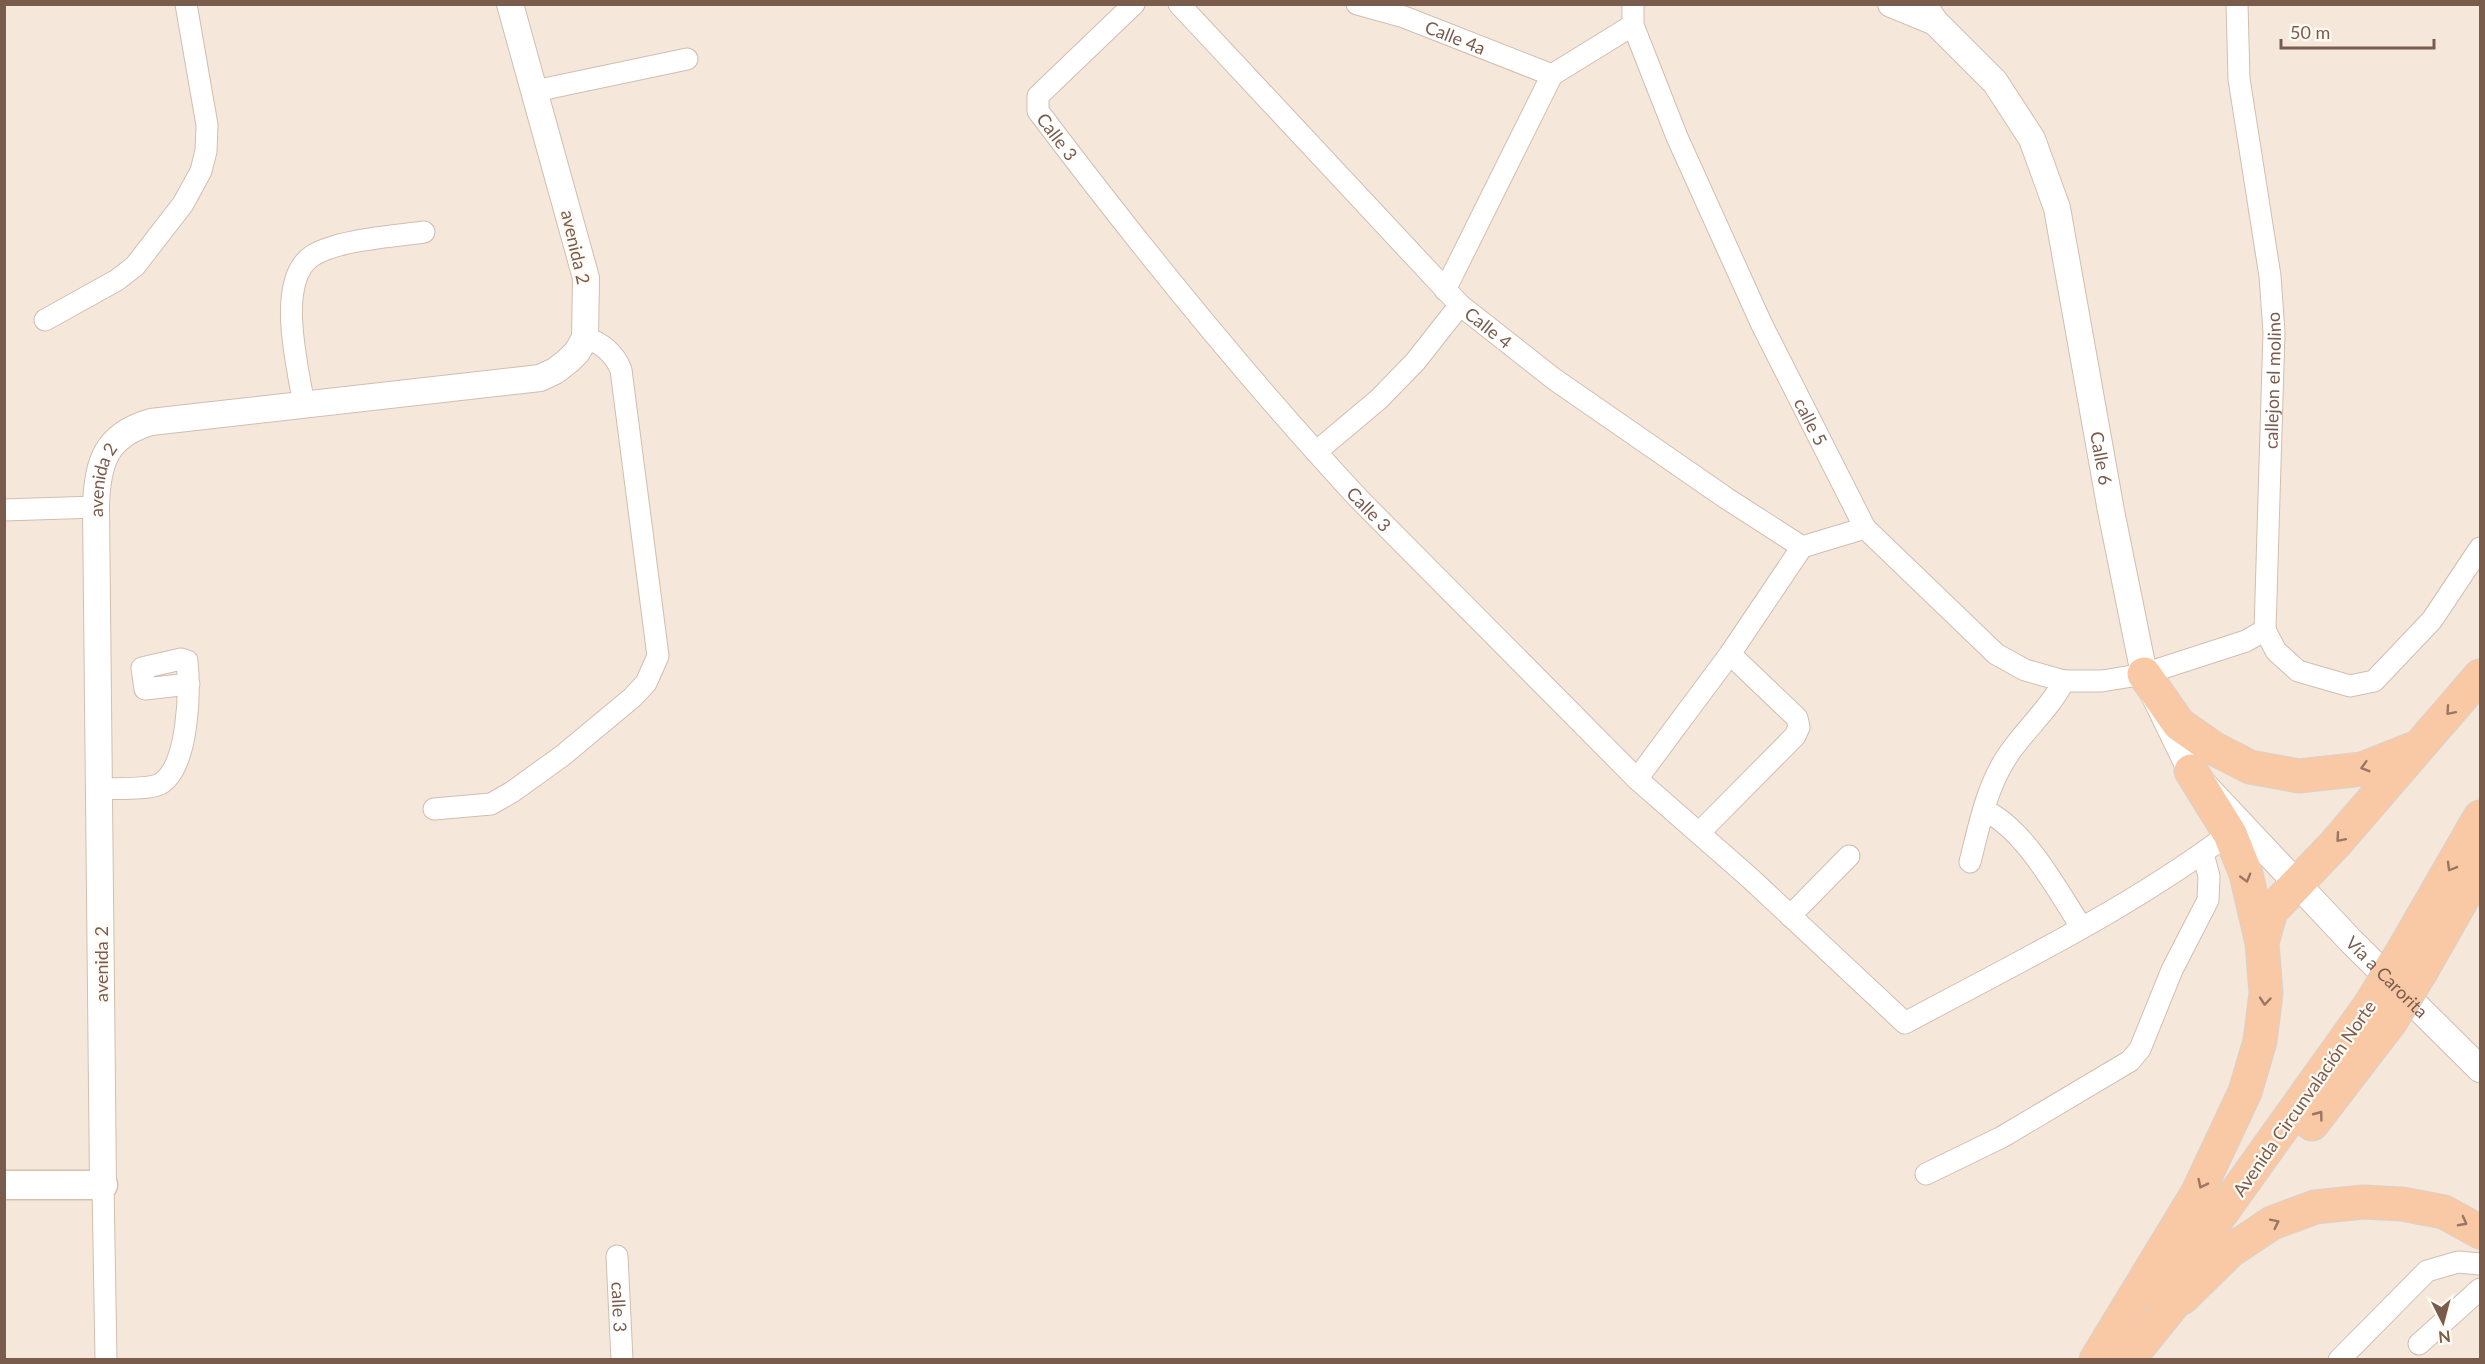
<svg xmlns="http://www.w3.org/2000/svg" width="2485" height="1364" viewBox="0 0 2485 1364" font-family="Lato,sans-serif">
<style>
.residential{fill:#f5e8da}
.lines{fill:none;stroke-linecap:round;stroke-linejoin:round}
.minor-casing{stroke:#d1beb0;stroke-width:23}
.tertiary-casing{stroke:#d1beb0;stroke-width:28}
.secondary-casing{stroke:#d6c0b0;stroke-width:31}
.trunk-casing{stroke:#dad1cd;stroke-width:35}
.minor{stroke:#fff;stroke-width:21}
.tertiary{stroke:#fff;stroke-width:26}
.secondary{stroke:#fff;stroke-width:28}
.trunk{stroke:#f9c8a4;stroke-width:33}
.trunk-bridge-casing{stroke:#dad1cd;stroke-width:35;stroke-linecap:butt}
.trunk-bridge{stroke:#f9c8a4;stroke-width:33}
.oneway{stroke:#9a7763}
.labels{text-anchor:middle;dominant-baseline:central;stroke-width:4.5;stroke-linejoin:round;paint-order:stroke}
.street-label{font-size:18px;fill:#7a5c4d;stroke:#fffaf3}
</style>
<rect width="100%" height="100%" fill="#fdf6ec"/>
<path class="residential" d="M5,5H2480V1359H5Z"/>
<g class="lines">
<g class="minor-casing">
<g id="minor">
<path id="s1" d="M1134,4L1038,96V111C1139,245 1245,376 1359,499L1637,779L1730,654L1802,547"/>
<path id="s2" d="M1179,4L1460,305L1554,379L1726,498L1802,547L1865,528"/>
<path id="s3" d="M1357,4L1404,17L1552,75"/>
<path id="s4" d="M1633,4V25L1677,137L1762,325L1865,528L1996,654L2025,670L2064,681H2102L2144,674L2246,641L2265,630L2274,332L2270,276L2239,79L2237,4"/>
<path d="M535,91L687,59"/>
<path d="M1445,290L1552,75L1633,25"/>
<path d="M45,320L117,280L135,266L183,204L201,171L206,151L207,125L186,4"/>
<path d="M304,405C298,368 275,281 312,256C336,240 395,236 424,232"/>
<path d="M1316,452L1379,399L1415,362L1460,305"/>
<path d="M4,510L96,507"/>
<path d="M2265,630L2276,651L2298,671L2350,686L2374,681L2432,620L2480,548"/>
<path d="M1637,779L1750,878L1905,1023C2018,962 2137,905 2239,826"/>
<path d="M100,789C114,788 149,790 160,784C189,767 190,690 187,661L181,659L142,668L145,689L189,684"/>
<path d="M434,809L491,804L512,792L562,756L633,697L646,683L658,656L621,370C615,354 601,342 585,338"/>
<path d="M1984,810C2026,830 2057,890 2082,928"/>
<path d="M1699,833L1795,736L1799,727L1797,718L1730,654"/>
<path d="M1970,862C1979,827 1986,789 2006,758C2024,730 2049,710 2064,681"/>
<path d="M1790,916L1849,856"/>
<path d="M1926,1174L2002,1137L2130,1061L2140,1049L2172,970L2208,900L2209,876L2203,854"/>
<path d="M103,1185L106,1360"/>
<path id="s5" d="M617,1256L622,1360"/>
<path d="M2419,1344L2480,1289"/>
<path d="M2339,1360L2427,1271L2458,1262L2480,1264"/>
</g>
</g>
<g class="tertiary-casing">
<g id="tertiary">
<path d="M1891,4L1935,22"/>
<path id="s6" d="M1923,4L1935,22L1995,82L2032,139L2057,208L2111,511L2144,674L2191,771L2350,940L2480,1069"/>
<path id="s7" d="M103,1185L96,507C97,462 106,435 151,422L540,378L555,371L568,361L577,352L585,338L586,278L510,4"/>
</g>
</g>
<g class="secondary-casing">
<path id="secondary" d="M4,1185H103"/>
</g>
<g class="trunk-casing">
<path id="trunk" d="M2144,674L2179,724L2213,748L2250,767L2299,776L2362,769L2415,748
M2262,943L2271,911L2335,844L2480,676
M2404,949L2480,817
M2422,970L2480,868
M2312,1124L2391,1021
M2156,1292L2215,1222L2370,1005
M2182,1298L2230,1251L2272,1223L2315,1207L2363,1202L2402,1204L2444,1212L2480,1232
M2096,1360L2198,1192L2245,1092L2260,1041L2266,993L2262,943L2246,874L2230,834L2191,771
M2128,1360L2195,1277"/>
</g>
<use href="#minor" class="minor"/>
<use href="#tertiary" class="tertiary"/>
<use href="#secondary" class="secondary"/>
<use href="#trunk" class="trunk"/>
<g class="trunk-bridge-casing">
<path id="trunk-bridge" d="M2370,1005L2404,949
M2391,1021L2422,970"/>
</g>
<use href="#trunk-bridge" class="trunk-bridge"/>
</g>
<defs><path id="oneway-chevron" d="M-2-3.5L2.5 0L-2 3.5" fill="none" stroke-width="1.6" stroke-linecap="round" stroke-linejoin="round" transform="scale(1.5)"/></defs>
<g class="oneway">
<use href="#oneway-chevron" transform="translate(2450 711) rotate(131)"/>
<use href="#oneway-chevron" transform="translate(2365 767) rotate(164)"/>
<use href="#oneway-chevron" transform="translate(2340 838) rotate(131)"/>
<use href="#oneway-chevron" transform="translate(2451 867) rotate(120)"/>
<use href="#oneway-chevron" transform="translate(2246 878) rotate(74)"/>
<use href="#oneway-chevron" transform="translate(2265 1001) rotate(95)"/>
<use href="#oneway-chevron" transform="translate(2319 1115) rotate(-53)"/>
<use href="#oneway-chevron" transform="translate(2202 1184) rotate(116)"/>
<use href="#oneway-chevron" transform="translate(2463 1222) rotate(28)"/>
<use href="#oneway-chevron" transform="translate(2275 1223) rotate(-26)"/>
</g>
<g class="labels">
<g class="street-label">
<text stroke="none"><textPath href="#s3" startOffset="104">Calle 4a</textPath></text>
<text stroke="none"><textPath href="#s1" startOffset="180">Calle 3</textPath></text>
<text transform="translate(576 247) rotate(77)">avenida 2</text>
<text stroke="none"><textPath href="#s2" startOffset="448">Calle 4</textPath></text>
<text stroke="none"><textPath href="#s4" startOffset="1290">callejon el molino</textPath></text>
<text stroke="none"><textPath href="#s4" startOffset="456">calle 5</textPath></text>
<text stroke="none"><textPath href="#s6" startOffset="502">Calle 6</textPath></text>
<text stroke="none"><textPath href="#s7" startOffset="706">avenida 2</textPath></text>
<text stroke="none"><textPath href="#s1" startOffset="666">Calle 3</textPath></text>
<text transform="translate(101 964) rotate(-90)">avenida 2</text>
<text stroke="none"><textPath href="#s6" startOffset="1114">Vía a Carorita</textPath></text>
<text transform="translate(2304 1098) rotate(-55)">Avenida Circunvalación Norte</text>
<text stroke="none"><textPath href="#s5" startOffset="51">calle 3</textPath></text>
</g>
</g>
<rect width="2485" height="1364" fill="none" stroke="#7a5c4d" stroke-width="12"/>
<g transform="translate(2443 1322) rotate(174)" stroke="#fffaf3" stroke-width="4.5" paint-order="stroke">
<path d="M0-4.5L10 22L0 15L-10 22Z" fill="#7a5c4d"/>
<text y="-9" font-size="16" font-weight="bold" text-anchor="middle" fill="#7a5c4d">N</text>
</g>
<path d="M2281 39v9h153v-9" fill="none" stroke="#7a5c4d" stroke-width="3"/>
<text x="2290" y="39" font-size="18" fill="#7a5c4d" stroke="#fffaf3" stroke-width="4.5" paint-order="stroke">50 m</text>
</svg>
